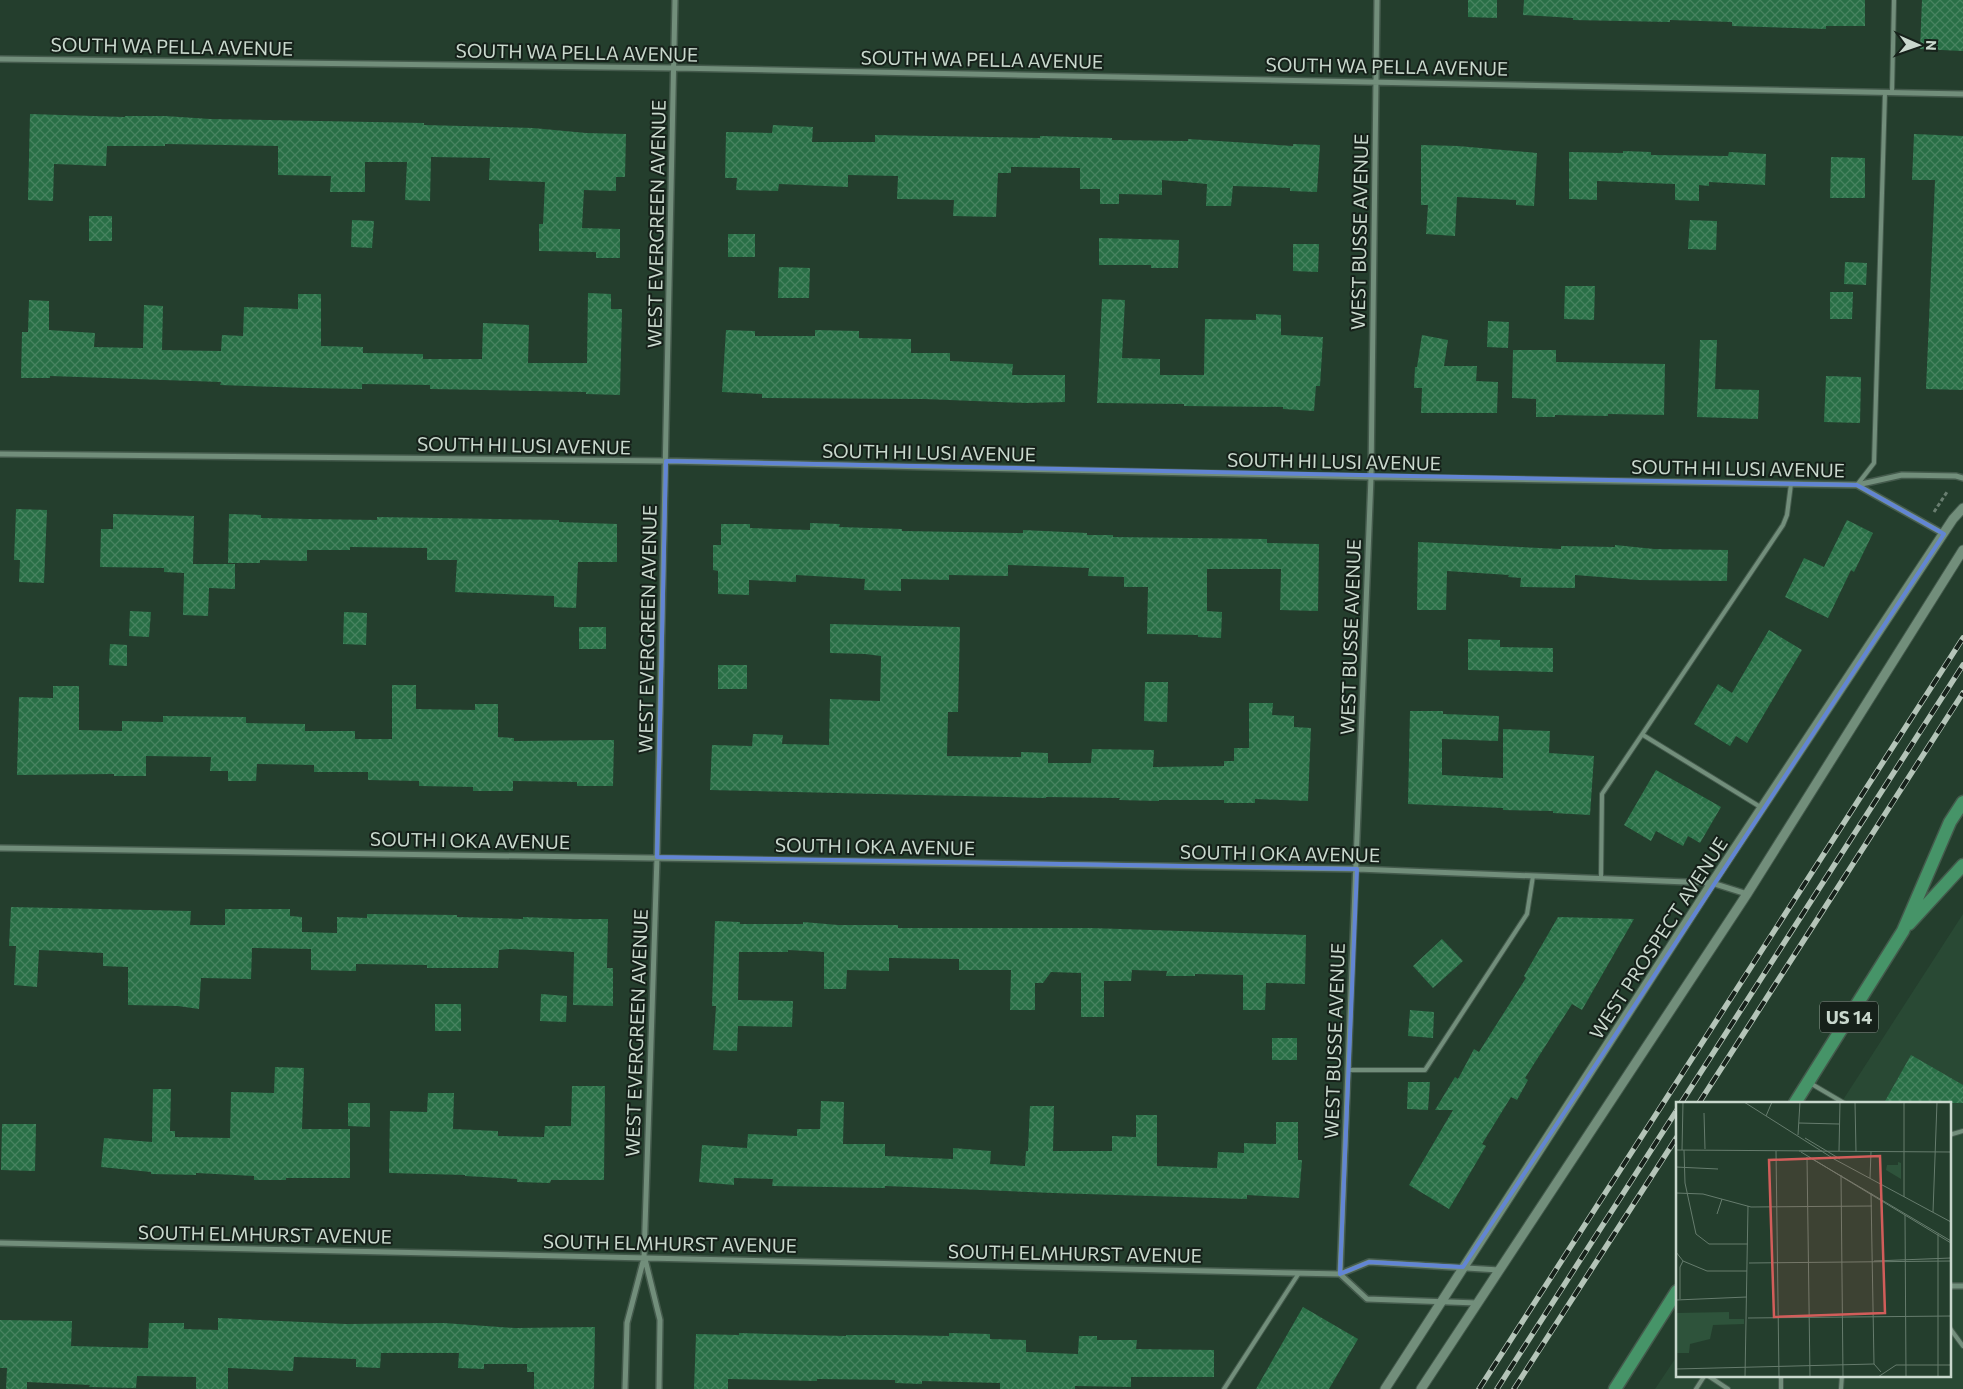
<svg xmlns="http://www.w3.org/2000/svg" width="1963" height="1389" viewBox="0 0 1963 1389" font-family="Commissioner,sans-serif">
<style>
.built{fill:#294934}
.building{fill:url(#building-cross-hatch)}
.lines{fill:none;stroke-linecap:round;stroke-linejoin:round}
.service-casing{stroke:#445a4c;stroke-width:6}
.minor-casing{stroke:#445a4c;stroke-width:8}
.tertiary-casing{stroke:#445a4c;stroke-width:11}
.primary-casing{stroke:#445a4c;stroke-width:15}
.path{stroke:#697e70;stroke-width:3;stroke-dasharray:4 2.5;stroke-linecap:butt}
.service{stroke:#728e7b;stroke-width:4}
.minor{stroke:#728e7b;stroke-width:5}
.tertiary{stroke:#728e7b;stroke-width:9}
.primary{stroke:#469468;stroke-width:12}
.rail-casing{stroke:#b4c4b8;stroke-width:5.5}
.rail{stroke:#16211a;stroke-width:4;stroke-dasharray:11;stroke-linecap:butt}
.marked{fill:none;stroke:#6285d4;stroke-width:4;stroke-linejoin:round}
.labels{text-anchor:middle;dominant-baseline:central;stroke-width:4;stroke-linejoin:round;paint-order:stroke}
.shield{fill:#16211a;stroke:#93a197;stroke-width:1}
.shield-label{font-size:18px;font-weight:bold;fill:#c9d8cd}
.street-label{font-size:19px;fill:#c9d8cd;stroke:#16211a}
.inset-road{fill:none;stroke:#667c6d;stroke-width:1}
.view{fill:#d25d5a;fill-opacity:0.15;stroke:#d25d5a;stroke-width:2.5}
.inset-edge{fill:none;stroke:#c9d8cd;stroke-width:2.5}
</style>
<defs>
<pattern id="building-cross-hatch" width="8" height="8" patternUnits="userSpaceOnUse" patternTransform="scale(1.25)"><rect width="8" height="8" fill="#296f46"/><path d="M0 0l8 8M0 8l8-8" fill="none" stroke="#478360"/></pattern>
</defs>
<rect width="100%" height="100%" fill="#243e2d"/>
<path class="built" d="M1963,914V1389H1655L1677,1356V1375H1949V1103H1841Z"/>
<path class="building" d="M1468,0H1497V18L1468,17Z
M1524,0H1865V26H1826V29L1732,26V22L1670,20V22L1573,20V18L1523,15Z
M1922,0H1963V51L1920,49Z
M30,114L125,117V116H165L210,119L424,123V125L533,128L586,133L626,134L625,177H616V191L584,190L582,228L620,229V258H596V252L539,251V224H543L545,182L489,180L490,158L431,157L430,201L405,200L407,162H365V192H330L331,176L278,175V146L165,144V146H107L106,166L54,164L53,201L28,200Z
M773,125L813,127L812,142H875V135L1040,138V136L1112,138V140L1188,141V139L1293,146V144L1320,145L1317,192L1290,191V188L1233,186L1231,206H1206L1207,184L1162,180V195L1119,194V204H1100V189H1080V168L1011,167V173H998L996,217L953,216L954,200L897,199L898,176L848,175V187L779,184L778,191L736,190L737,178H725L726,132L772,133Z
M1914,134L1963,136V390L1926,389L1935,180H1912Z
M1421,145L1458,146L1537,153L1534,206L1516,205V200L1457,197L1455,236L1426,234L1428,205H1421Z
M1623,151L1651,152V155L1728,156L1729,152L1766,154L1765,185L1709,182V186L1699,185V201L1675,200V184L1597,181V200L1569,199V152L1623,153Z
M1831,157L1865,158V198H1830Z
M89,216H112V241H89Z
M352,220L374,221L372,248L351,247Z
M1690,220L1717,221L1716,250L1688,249Z
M728,234H755V257H728Z
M1099,238L1179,240L1178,268H1151V265H1099Z
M1293,244H1319L1318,272L1293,271Z
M1845,262L1867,263L1866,285L1844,284Z
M779,267L810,268L809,298H778Z
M1565,286H1595L1594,320L1564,319Z
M1830,292H1853L1852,319H1830Z
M588,293L611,294V309H622L620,395L586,394V392L430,389V385L362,384V389L309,388L220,385L221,382L50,376V378H21L22,332H28L29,300L49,301V330L95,333L94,347L143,348L144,305L163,306L162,350L221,351L222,335L243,336L244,307L298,309V294H321V346L363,347V353L423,354V359H482L483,323L529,325L528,363H587Z
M1102,299L1125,300L1122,358L1160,359V375H1204L1205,319L1256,320V314L1281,315V335L1323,337L1320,386H1316L1314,411L1283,409V407L1184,406V404L1097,403Z
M1488,321L1509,322L1508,348L1487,347Z
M726,330L755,331V336H815V330L859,331V338L911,339V353H950V361L1013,364L1012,375H1065V402L1026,403L924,399L762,398V394L722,392Z
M1422,335L1448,340L1444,366H1477L1476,381L1498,382L1497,413H1421L1422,388H1414L1415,367H1417Z
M1700,340H1717L1715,389L1759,390L1758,419L1697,417Z
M1513,350H1556V362L1665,364L1664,415L1608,414V416L1555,415V417H1536V399L1512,398Z
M1826,376L1861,377L1860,423L1824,422Z
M16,509L47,510L44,583L19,582L20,560H14Z
M113,514L194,516L193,564H235V589L209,588L208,616L183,615L184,573L164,572V568L100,567L101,529H113Z
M229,514L261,515V518L308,519L377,520V517L559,520V522L617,524V562H578L576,608L554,607V596L455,592L457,560H427V548L350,547V550H307V561L260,560V563H228Z
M1847,520L1873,533L1854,572L1851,570L1828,618L1785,597L1804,558L1824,567Z
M810,523L840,524L839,527L902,529V531L1023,533V530L1087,533V535H1113V537L1267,539V543L1319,544L1318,611L1280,610L1281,569H1207V611L1222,612L1221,638L1198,637V635L1147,634L1148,587H1124V577L1088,576L1089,568L1008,565V576L949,575V580L901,579V591L864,590L865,579L796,575V582L749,580V595L718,594V571L713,570V545H721V524H750V528L810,530Z
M1418,542L1561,549V546L1615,547V545L1654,549L1728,550L1727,581L1638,580L1575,575V588L1520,587L1521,578L1508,577L1509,575L1447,571L1446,610H1417Z
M130,611L151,612L149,637L129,636Z
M344,612L367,613L366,645L343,644Z
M830,624L960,627L958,712H948L947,756L1021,757V752L1048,753V763H1091L1092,749L1154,750L1153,767L1224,766V761H1234V748H1249V703H1273L1272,715L1294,716V727L1311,728L1308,801L1255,799V803H1224V800H1159V801L1119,800L1120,798L1046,797V798L710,790L712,745L752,746L753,734L783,735L782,744L829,745L830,699L880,701L881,656L865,654L830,653Z
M579,627H606V649H579Z
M1769,630L1802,650L1747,743L1736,736L1730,746L1694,724L1718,684L1732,693Z
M1468,639L1500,640V647L1553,648V672L1468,670Z
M110,644L127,645V666L109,665Z
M718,665H747V689H718Z
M1145,682H1168L1167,722L1144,721Z
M392,685H416V709L475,710V704H498V737L514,738V741L614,740L613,786H577V782L513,781V791H473V787L419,786V781L368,780V772H314V765L257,764L256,781H228V771H210L211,757L146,756V776H114V774L17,775L19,697L53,698V686H79V730L122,731V721L163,722V716L246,717V723L305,724V731H355V739H392Z
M1410,711H1443V714L1499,716L1498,741L1442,739V775L1503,778V729L1550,731L1549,753L1594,756L1590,815L1553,813V811L1503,810V808L1408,804Z
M1656,770L1721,807L1700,843L1688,836L1683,846L1656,831L1651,841L1624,825Z
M11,907L191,911L190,925H225V909H290V916L302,917V932L337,933V917L367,918V914L457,915V917L523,919V917L574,919H608L607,968H613V1006L573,1005L574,952L509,949L499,950L498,968H427V965L356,964V971L311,970V949L252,948L251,979L201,978L199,1009L178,1006L128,1005V967L103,966V953L39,950L37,987L14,985L16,946H9Z
M1558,917L1634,919L1582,1010L1572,1004L1525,1078L1528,1080L1517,1100L1511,1097L1482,1144L1486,1146L1449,1209L1409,1185L1453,1110H1435L1455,1077L1458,1079L1474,1049L1479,1052L1526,978L1524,976Z
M715,921L740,922V924H803V922L838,925H898V928H1091L1306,935L1305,984L1266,983L1265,1010H1243V975L1195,974V976H1166L1167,971L1132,970L1131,981H1104V1017H1081V973L1051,972L1043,983H1035V1010H1010L1011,970H959V959L889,958V971L847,970L846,989H824V952L788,950V952H739L738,1000L793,1001L792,1027L738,1026L737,1051L713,1050L716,1006H712Z
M1442,939L1463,961L1433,988L1413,966Z
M541,994L567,996L566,1022L540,1021Z
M435,1004H461V1031H435Z
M1410,1010L1434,1012L1433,1038L1408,1036Z
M1272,1038H1297V1060H1272Z
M1911,1055L1963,1085V1103H1884Z
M275,1067L304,1068L302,1129H350V1178H286V1180H254V1176L196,1173V1175L151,1174V1172L101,1167L104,1138L152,1142L153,1089H171L170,1131H175V1137L230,1138L231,1092L274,1093Z
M1408,1082H1430L1428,1110L1407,1109Z
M572,1086H605L604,1180H551L550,1183L517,1182V1179L465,1176V1175L389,1173L390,1111L427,1112L428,1093H454L453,1129L498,1131V1136L544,1137L545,1126H571Z
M821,1101L844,1102L843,1144H885V1156L953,1159V1148L991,1151L990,1164L1025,1166L1026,1151H1028L1030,1106H1054L1053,1151H1112V1136L1136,1137V1115H1157V1166L1217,1168L1218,1152L1244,1153V1143L1276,1144V1122H1298V1160H1302L1299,1198L1247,1195V1199L1053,1193L885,1186V1188L772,1186L773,1179L734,1178V1185L699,1182L702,1145L747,1148L748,1134L797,1136V1129H820Z
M348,1103H370V1127L348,1126Z
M2,1124H36L35,1171L1,1170Z
M1303,1307L1358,1339L1329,1389H1256Z
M218,1318L346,1324L444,1323L515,1328L595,1327L594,1389H534V1372H527V1364H484V1369L458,1368L459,1353H381L380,1368L356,1367V1359L294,1357L293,1371L228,1368V1389H196V1377L137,1376L136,1388L89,1387L90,1385L27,1382V1389H6L7,1368H0V1320L72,1321L71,1346L148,1348L149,1323H184V1329L218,1330Z
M739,1333L846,1336V1335H896L949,1336V1333L990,1334V1339L1026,1340V1352L1078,1354L1079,1336H1097V1340H1137L1136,1349L1214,1350V1377H1131V1387L1075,1386V1389H1000V1383L922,1381V1384L895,1383V1380L817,1379V1381L728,1379V1389H694L696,1334L739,1335Z"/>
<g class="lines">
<g class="service-casing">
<path id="service" d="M1892,92L1894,0
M1857,485L1874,463L1885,92
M1643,735L1762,808
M1601,878L1602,794L1783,525L1787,515L1791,484
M1348,1070H1425L1527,914L1533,876
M1810,1083L1844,1103
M1949,1135L1963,1131
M1949,1327L1963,1346
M1707,1375L1728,1389
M1224,1389L1299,1273
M1696,1389L1705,1375
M1781,1389V1375
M1841,1389L1842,1375"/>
</g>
<g class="minor-casing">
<path id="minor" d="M0,59L674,68L1963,94
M0,454L666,461L1371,477L1857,485L1902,475L1956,476L1963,478
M1857,485L1944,534
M0,848L1357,869L1712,883L1747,894
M0,1243L1340,1274L1369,1262L1499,1270
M645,1259L660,1320L659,1389
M1340,1274L1371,477L1377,0
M1340,1274L1367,1299L1477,1303
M1949,1286H1963
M625,1389L627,1323L644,1258L657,857L675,0"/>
</g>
<g class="tertiary-casing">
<path id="tertiary" d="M1385,1389L1712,883L1953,519L1963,508
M1421,1389L1747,894L1963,550"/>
</g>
<g class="primary-casing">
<path id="primary" d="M1909,924L1963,865
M1795,1103L1903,931L1950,822L1963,802
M1615,1389L1677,1291"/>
</g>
<path class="path" d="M1934,512L1947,492"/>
<use href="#service" class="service"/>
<use href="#minor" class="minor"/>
<use href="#tertiary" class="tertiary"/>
<use href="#primary" class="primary"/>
<g class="rail-casing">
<path id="rail" d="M1681,1103L1963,665
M1699,1103L1963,693
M1479,1389L1963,638
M1497,1389L1677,1110
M1514,1389L1677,1137"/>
</g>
<use href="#rail" class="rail"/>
</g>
<path class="marked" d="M666,461L1857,485L1944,534L1463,1267L1369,1262L1340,1274L1357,869L657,857Z"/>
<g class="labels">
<rect class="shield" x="1820" y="1001.5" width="58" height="31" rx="4"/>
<g class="shield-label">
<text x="1849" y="1017">US 14</text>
</g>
<g class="street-label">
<text transform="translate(172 46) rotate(1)">SOUTH WA PELLA AVENUE</text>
<text transform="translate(577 52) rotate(1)">SOUTH WA PELLA AVENUE</text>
<text transform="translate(982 59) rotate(1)">SOUTH WA PELLA AVENUE</text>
<text transform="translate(1387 66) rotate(1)">SOUTH WA PELLA AVENUE</text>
<text transform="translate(656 224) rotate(-89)">WEST EVERGREEN AVENUE</text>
<text transform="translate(1359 232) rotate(-89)">WEST BUSSE AVENUE</text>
<text transform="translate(524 445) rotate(1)">SOUTH HI LUSI AVENUE</text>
<text transform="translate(929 452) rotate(1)">SOUTH HI LUSI AVENUE</text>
<text transform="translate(1334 461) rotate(1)">SOUTH HI LUSI AVENUE</text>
<text transform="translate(1738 468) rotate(1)">SOUTH HI LUSI AVENUE</text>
<text transform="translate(647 629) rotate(-89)">WEST EVERGREEN AVENUE</text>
<text transform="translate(1350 637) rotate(-88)">WEST BUSSE AVENUE</text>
<text transform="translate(470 840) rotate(1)">SOUTH I OKA AVENUE</text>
<text transform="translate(875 846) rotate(1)">SOUTH I OKA AVENUE</text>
<text transform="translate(1280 853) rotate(1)">SOUTH I OKA AVENUE</text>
<text transform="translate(1658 938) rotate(-57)">WEST PROSPECT AVENUE</text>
<text transform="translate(636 1033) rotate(-88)">WEST EVERGREEN AVENUE</text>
<text transform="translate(1334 1041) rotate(-88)">WEST BUSSE AVENUE</text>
<text transform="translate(265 1234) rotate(1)">SOUTH ELMHURST AVENUE</text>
<text transform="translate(670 1243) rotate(1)">SOUTH ELMHURST AVENUE</text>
<text transform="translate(1075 1253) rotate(1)">SOUTH ELMHURST AVENUE</text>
</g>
</g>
<g transform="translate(1676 1102)">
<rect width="275" height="275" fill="#243e2d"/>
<path d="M222,60L225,61V77L210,68L211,63H222ZM53,210V217H68V222L37,223L34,237L14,242L13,251H0V211Z" fill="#2e533b"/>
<path class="inset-road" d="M68,0L158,57L275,120M179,0L180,50M28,11L29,47M90,14L96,0M123,21L163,22M122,33L124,0M129,36L164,57M0,48L146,49M6,48L7,0M8,48L9,81L20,132L33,142H72M100,49L103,275M123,49L275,50M163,49L164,0M125,50L275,141M131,55L134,275M133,55L275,139M0,65L42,67M165,73L167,275M194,76L195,50M0,91L27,92L75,105L196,104M195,91L198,262M228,95V0M257,110L261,0M41,112L46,97M229,113L230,275M262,132V275M0,150L7,159L31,169H71M198,159L275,156M73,161L275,159M4,197V165L7,159M0,198L71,195M72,216L275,214M0,267L198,262L205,270M69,275L72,104M202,275L220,263H275"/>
<path class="view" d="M204,54L209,211L98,215L93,58Z"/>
<rect width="275" height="275" class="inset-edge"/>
</g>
<g transform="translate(1918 45) rotate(92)" stroke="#16211a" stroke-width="4" paint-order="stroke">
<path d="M0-4L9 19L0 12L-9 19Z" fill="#c9d8cd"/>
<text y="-8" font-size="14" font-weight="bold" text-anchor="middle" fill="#c9d8cd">N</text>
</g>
</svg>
